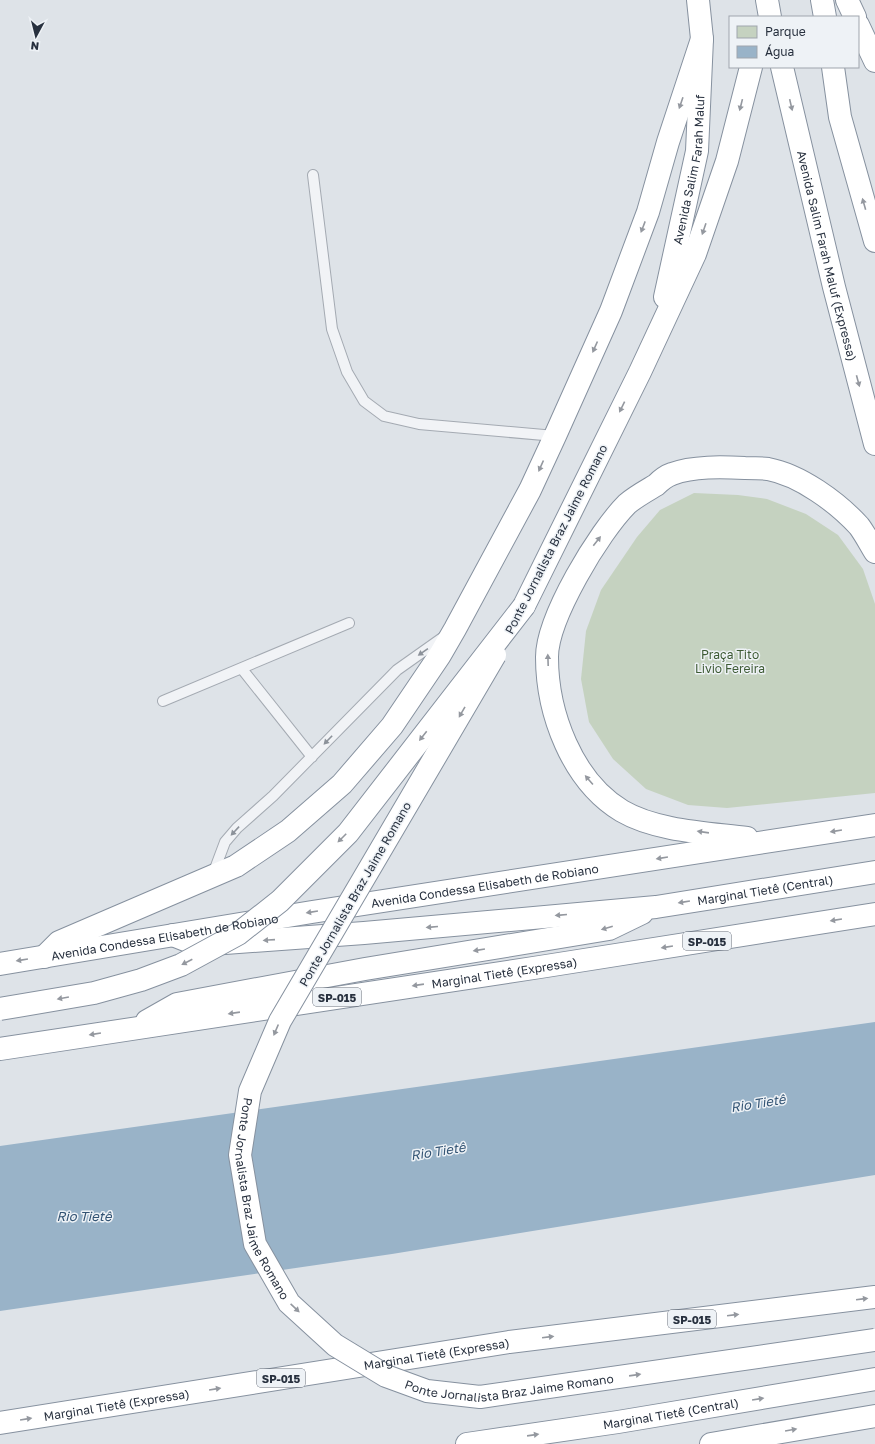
<svg xmlns="http://www.w3.org/2000/svg" width="875" height="1444" viewBox="0 0 875 1444" font-family="'Golos Text',sans-serif">
<style>
.green{fill:#c5d2c0}
.water{fill:#99b3c8}
.lines{fill:none;stroke-linecap:round;stroke-linejoin:round}
.service-casing{stroke:#a4aab2;stroke-width:12}
.trunk-casing{stroke:#86919f;stroke-width:24}
.motorway-casing{stroke:#86919f;stroke-width:24}
.service{stroke:#f1f3f6;stroke-width:10}
.trunk{stroke:#fff;stroke-width:22}
.motorway{stroke:#fff;stroke-width:22}
.trunk-bridge-casing{stroke:#86919f;stroke-width:24;stroke-linecap:butt}
.motorway-bridge-casing{stroke:#86919f;stroke-width:24;stroke-linecap:butt}
.trunk-bridge{stroke:#fff;stroke-width:22}
.motorway-bridge{stroke:#fff;stroke-width:22}
.oneway{fill:#94989f}
.oneway2{fill:#8c929a}
.labels{text-anchor:middle;dominant-baseline:central;stroke-width:3;stroke-linejoin:round;paint-order:stroke}
.shield{fill:#eef2f6;stroke:#636b76;stroke-width:1}
.shield-label{font-size:11px;font-weight:bold;fill:#28313f}
.street-label{font-size:12px;fill:#28313f;stroke:#eef2f6}
.park-label{font-size:12px;fill:#3e5b35;stroke:#eef2f6}
.water-label{font-size:13px;font-style:italic;fill:#325373;stroke:#eef2f6}
</style>
<rect width="100%" height="100%" fill="#dee3e8"/>
<path class="green" d="M694,493L738,495L767,499L806,514L838,535L863,569L875,604V793L727,808L688,805L646,789L613,759L589,722L581,679L586,631L601,590L637,537L660,510Z"/>
<path class="water" d="M875,1022V1175L392,1254L0,1311V1146Z"/>
<g class="lines">
<g class="service-casing">
<path id="service" d="M313,175L332,329L347,372L364,401L384,416L419,424L555,436
M242,669L312,757
M163,701L349,623
M213,874L225,842L237,828L273,796L397,670L445,636"/>
</g>
<g class="trunk-casing">
<g id="trunk">
<path d="M767,0L770,17"/>
<path d="M822,0L825,17"/>
<path id="s1" d="M782,67L834,287L875,444"/>
<path d="M833,67L840,117L875,241"/>
<path id="s2" d="M665,297L697,151L702,39L698,0"/>
<path d="M524,606L640,372L695,254L727,161L751,67"/>
<path d="M747,838C708,833 656,831 622,811C572,781 547,713 547,657C547,618 599,532 627,504C635,497 646,491 656,485C660,481 666,476 672,474C693,466 722,467 745,468C752,468 761,468 768,469C800,475 837,502 859,526C865,534 870,544 875,552"/>
<path d="M44,957L59,942L236,866L288,831L342,784L392,726L440,655L455,629L530,490L555,436L611,311L648,212L668,142L702,39"/>
<path id="s3" d="M0,964L312,912L875,825"/>
<path id="s4" d="M467,1444L618,1422L875,1379"/>
<path d="M711,1444L875,1416"/>
</g>
</g>
<g class="motorway-casing">
<g id="motorway">
<path d="M847,0L855,17"/>
<path d="M858,25L875,61"/>
<path id="s5" d="M173,935L198,945L364,933L656,907L875,872"/>
<path d="M147,1021L177,1004L365,969L609,929L642,913"/>
<path id="s6" d="M0,1049L540,967L875,914"/>
<path id="s7" d="M0,1423L509,1342L875,1297"/>
</g>
</g>
<use href="#service" class="service"/>
<use href="#trunk" class="trunk"/>
<use href="#motorway" class="motorway"/>
<g class="trunk-bridge-casing">
<g id="trunk-bridge">
<path id="s8" d="M495,655L280,1021L250,1091L240,1155L255,1244L289,1303L335,1345L386,1376L427,1391L480,1397L875,1340"/>
</g>
</g>
<g class="motorway-bridge-casing">
<path id="motorway-bridge" d="M0,1009L94,993L141,980L181,965L238,934L280,901L348,833L524,606"/>
</g>
<use href="#trunk-bridge" class="trunk-bridge"/>
<use href="#motorway-bridge" class="motorway-bridge"/>
</g>
<defs><path id="oneway-solid" d="M-6-.8H1V-3.2L6.5 0L1 3.2V.8H-6Z"/></defs>
<g class="oneway">
<use href="#oneway-solid" transform="translate(681 103) rotate(109)"/>
<use href="#oneway-solid" transform="translate(741 105) rotate(104)"/>
<use href="#oneway-solid" transform="translate(791 105) rotate(77)"/>
<use href="#oneway-solid" transform="translate(864 204) rotate(-106)"/>
<use href="#oneway-solid" transform="translate(643 227) rotate(111)"/>
<use href="#oneway-solid" transform="translate(704 229) rotate(109)"/>
<use href="#oneway-solid" transform="translate(595 347) rotate(114)"/>
<use href="#oneway-solid" transform="translate(858 381) rotate(75)"/>
<use href="#oneway-solid" transform="translate(622 407) rotate(116)"/>
<use href="#oneway-solid" transform="translate(541 466) rotate(114)"/>
<use href="#oneway-solid" transform="translate(597 541) rotate(-52)"/>
<use href="#oneway-solid" transform="translate(548 660) rotate(-92)"/>
<use href="#oneway-solid" transform="translate(462 712) rotate(120)"/>
<use href="#oneway-solid" transform="translate(423 736) rotate(128)"/>
<use href="#oneway-solid" transform="translate(589 780) rotate(-131)"/>
<use href="#oneway-solid" transform="translate(836 831) rotate(171)"/>
<use href="#oneway-solid" transform="translate(703 832) rotate(-172)"/>
<use href="#oneway-solid" transform="translate(342 838) rotate(135)"/>
<use href="#oneway-solid" transform="translate(662 858) rotate(171)"/>
<use href="#oneway-solid" transform="translate(684 902) rotate(171)"/>
<use href="#oneway-solid" transform="translate(312 912) rotate(171)"/>
<use href="#oneway-solid" transform="translate(561 915) rotate(175)"/>
<use href="#oneway-solid" transform="translate(836 920) rotate(171)"/>
<use href="#oneway-solid" transform="translate(432 927) rotate(175)"/>
<use href="#oneway-solid" transform="translate(607 928) rotate(164)"/>
<use href="#oneway-solid" transform="translate(269 940) rotate(176)"/>
<use href="#oneway-solid" transform="translate(667 947) rotate(171)"/>
<use href="#oneway-solid" transform="translate(479 950) rotate(171)"/>
<use href="#oneway-solid" transform="translate(22 960) rotate(171)"/>
<use href="#oneway-solid" transform="translate(187 962) rotate(153)"/>
<use href="#oneway-solid" transform="translate(418 985) rotate(172)"/>
<use href="#oneway-solid" transform="translate(63 998) rotate(170)"/>
<use href="#oneway-solid" transform="translate(234 1013) rotate(172)"/>
<use href="#oneway-solid" transform="translate(276 1030) rotate(113)"/>
<use href="#oneway-solid" transform="translate(95 1034) rotate(171)"/>
<use href="#oneway-solid" transform="translate(862 1299) rotate(-7)"/>
<use href="#oneway-solid" transform="translate(295 1308) rotate(43)"/>
<use href="#oneway-solid" transform="translate(733 1315) rotate(-7)"/>
<use href="#oneway-solid" transform="translate(548 1337) rotate(-7)"/>
<use href="#oneway-solid" transform="translate(635 1375) rotate(-8)"/>
<use href="#oneway-solid" transform="translate(215 1389) rotate(-9)"/>
<use href="#oneway-solid" transform="translate(758 1399) rotate(-9)"/>
<use href="#oneway-solid" transform="translate(26 1419) rotate(-9)"/>
<use href="#oneway-solid" transform="translate(791 1430) rotate(-10)"/>
<use href="#oneway-solid" transform="translate(533 1435) rotate(-8)"/>
</g>
<g class="oneway2">
<use href="#oneway-solid" transform="translate(423 652) rotate(145)"/>
<use href="#oneway-solid" transform="translate(328 740) rotate(134)"/>
<use href="#oneway-solid" transform="translate(235 831) rotate(133)"/>
</g>
<g class="labels">
<g class="shield">
<rect x="683" y="932" width="48" height="18" rx="3"/>
<rect x="313" y="988" width="48" height="18" rx="3"/>
<rect x="668" y="1310" width="48" height="18" rx="3"/>
<rect x="257" y="1369" width="48" height="18" rx="3"/>
</g>
<g class="shield-label">
<text x="707" y="941">SP-015</text>
<text x="337" y="997">SP-015</text>
<text x="692" y="1319">SP-015</text>
<text x="281" y="1378">SP-015</text>
</g>
<g class="street-label">
<text stroke="none"><textPath href="#s2" startOffset="130">Avenida Salim Farah Maluf</textPath></text>
<text stroke="none"><textPath href="#s1" startOffset="194">Avenida Salim Farah Maluf (Expressa)</textPath></text>
<text transform="translate(556 539) rotate(-63)">Ponte Jornalista Braz Jaime Romano</text>
<text stroke="none"><textPath href="#s3" startOffset="491">Avenida Condessa Elisabeth de Robiano</textPath></text>
<text stroke="none"><textPath href="#s5" startOffset="597">Marginal Tietê (Central)</textPath></text>
<text transform="translate(355 894) rotate(-60)">Ponte Jornalista Braz Jaime Romano</text>
<text stroke="none"><textPath href="#s3" startOffset="167">Avenida Condessa Elisabeth de Robiano</textPath></text>
<text stroke="none"><textPath href="#s6" startOffset="510">Marginal Tietê (Expressa)</textPath></text>
<text stroke="none"><textPath href="#s8" startOffset="613">Ponte Jornalista Braz Jaime Romano</textPath></text>
<text stroke="none"><textPath href="#s7" startOffset="442">Marginal Tietê (Expressa)</textPath></text>
<text stroke="none"><textPath href="#s8" startOffset="972">Ponte Jornalista Braz Jaime Romano</textPath></text>
<text stroke="none"><textPath href="#s7" startOffset="118">Marginal Tietê (Expressa)</textPath></text>
<text stroke="none"><textPath href="#s4" startOffset="206">Marginal Tietê (Central)</textPath></text>
</g>
<g class="park-label">
<text x="730" y="654">Praça Tito<tspan x="730" dy="14">Livio Fereira</tspan></text>
</g>
<g class="water-label">
<text transform="translate(758 1103) rotate(-9)">Rio Tietê</text>
<text transform="translate(438 1151) rotate(-9)">Rio Tietê</text>
<text x="84" y="1216">Rio Tietê</text>
</g>
</g>
<rect x="729" y="16" width="130" height="52" fill="#eef2f6" stroke="#9fa5ad"/>
<rect x="737" y="26" width="20" height="12" fill="#c5d2c0" stroke="#9fa5ad"/>
<text x="765" y="36" font-size="12" fill="#28313f">Parque</text>
<rect x="737" y="46" width="20" height="12" fill="#99b3c8" stroke="#9fa5ad"/>
<text x="765" y="56" font-size="12" fill="#28313f">Água</text>
<g transform="translate(36 36) rotate(187)" stroke="#eef2f6" stroke-width="3" paint-order="stroke">
<path d="M0-3L7 15L0 10L-7 15Z" fill="#28313f"/>
<text y="-6" font-size="11" font-weight="bold" text-anchor="middle" fill="#28313f">N</text>
</g>
</svg>
